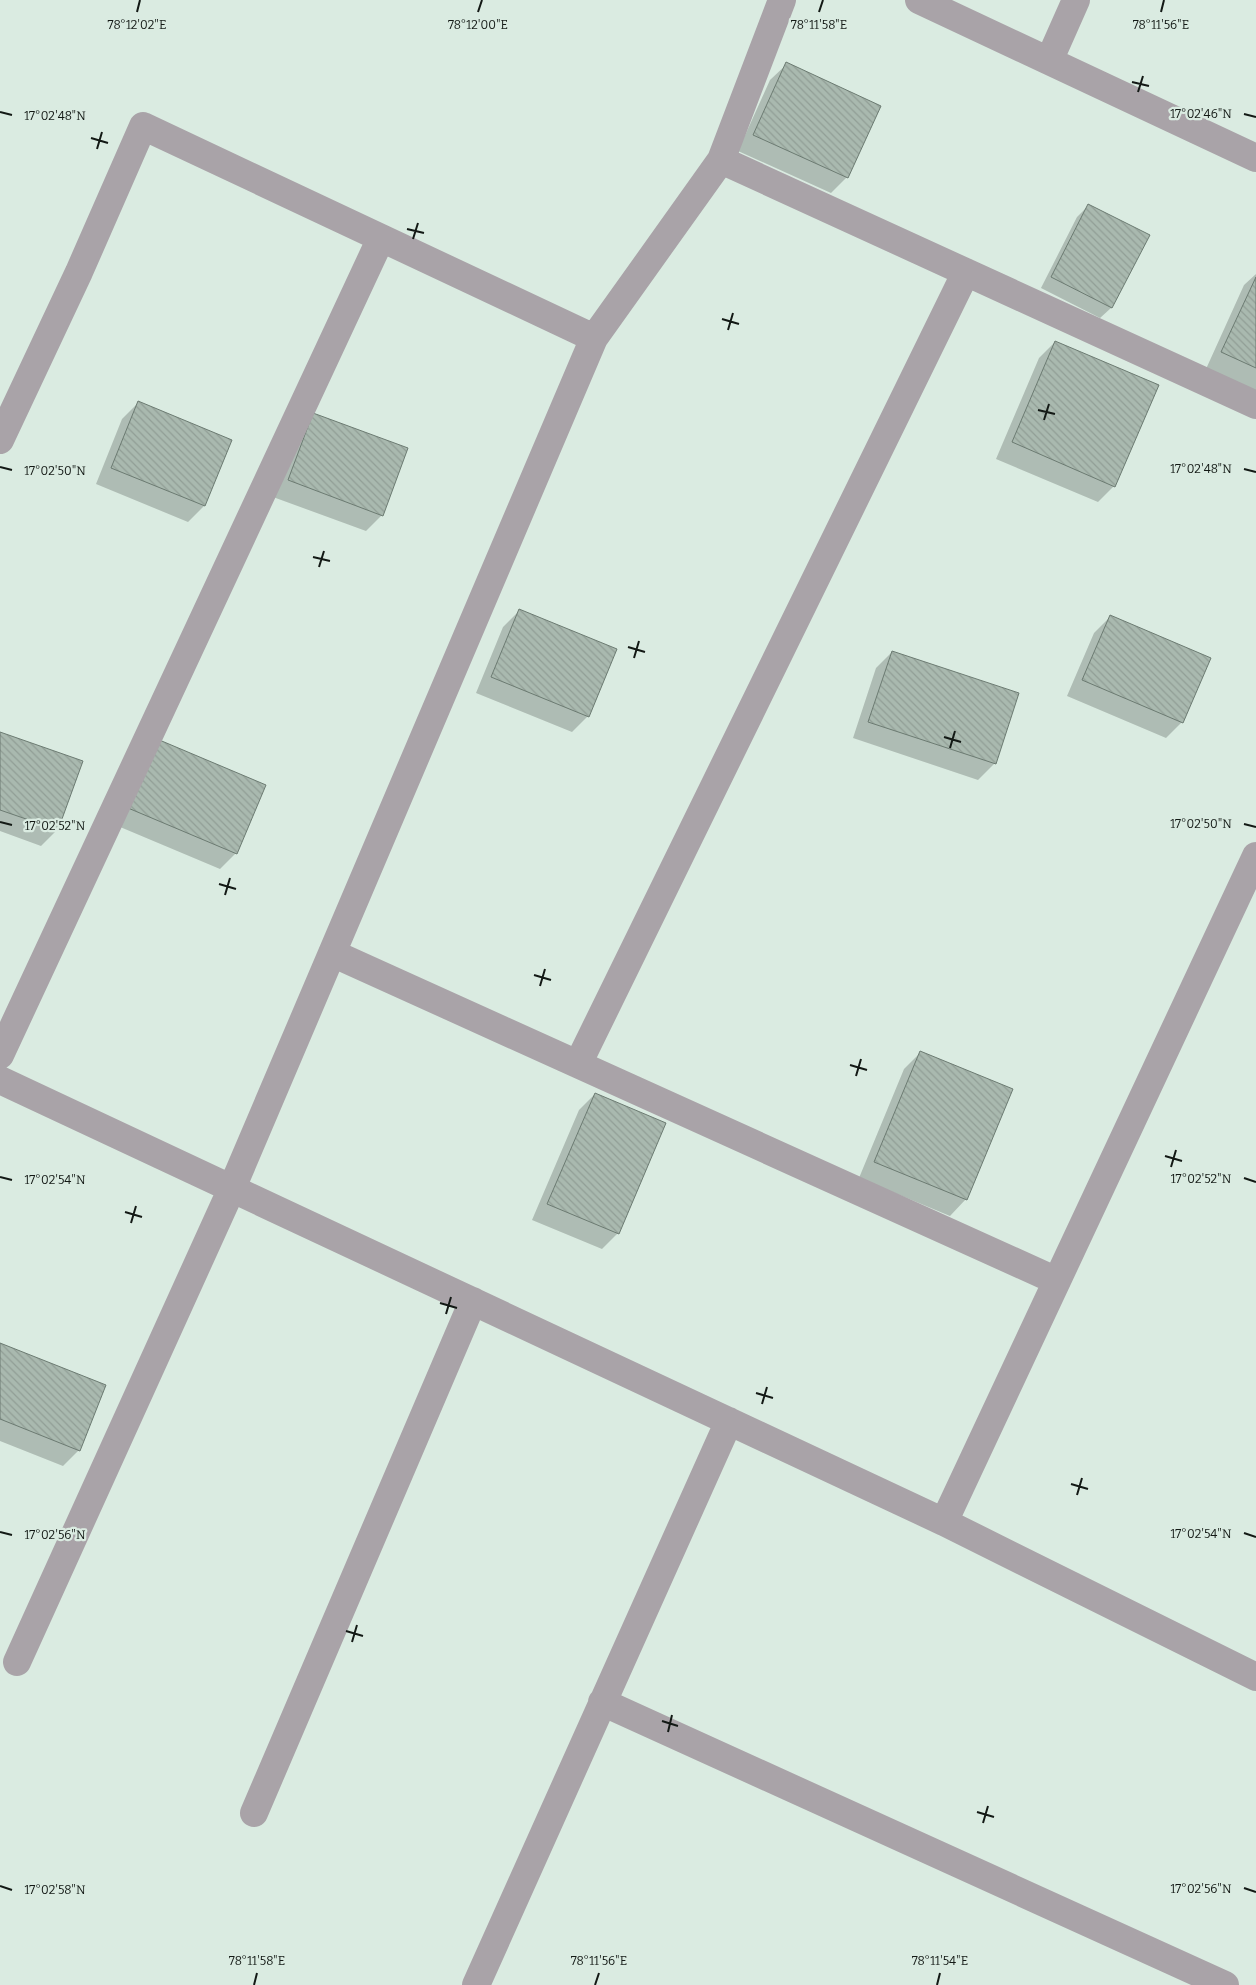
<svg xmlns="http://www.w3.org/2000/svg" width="1256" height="1985" viewBox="0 0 1256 1985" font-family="Bitter,serif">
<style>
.shadow{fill:#0003}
.building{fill:url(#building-back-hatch);stroke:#6c7b72}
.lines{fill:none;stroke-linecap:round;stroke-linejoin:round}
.minor{stroke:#a9a3a8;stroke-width:28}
.ticks{fill:none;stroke:#131915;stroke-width:2}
.ticks-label{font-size:12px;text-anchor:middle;fill:#131915;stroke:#daebe1;stroke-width:4.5;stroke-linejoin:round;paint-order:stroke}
</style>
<defs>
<pattern id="building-back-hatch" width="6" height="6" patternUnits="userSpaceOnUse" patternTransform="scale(1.25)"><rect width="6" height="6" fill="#a9b9af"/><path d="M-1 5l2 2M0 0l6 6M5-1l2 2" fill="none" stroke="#919e96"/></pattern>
</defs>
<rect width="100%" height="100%" fill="#daebe1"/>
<path class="shadow" d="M787,64L847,177L831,193L738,151L770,80Z
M1088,206L1148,236L1111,308L1100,318L1041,288L1077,217Z
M1256,274V392L1206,369L1244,285Z
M1055,342L1114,486L1098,502L996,459L1039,358Z
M138,403L231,441L204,506L188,522L96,484L122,419Z
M314,414L382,515L366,531L273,497Z
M519,611L588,716L572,732L476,693L503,627Z
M1110,617L1182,722L1166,738L1067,696L1094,633Z
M892,652L1017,694L994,764L978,780L853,738L876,668Z
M0,733L57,830L41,846L0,831Z
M141,757L236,853L220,869L113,824Z
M920,1053L966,1199L950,1216L859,1178L904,1069Z
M595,1094L618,1233L602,1249L532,1220L579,1110Z
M0,1345L79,1450L63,1466L0,1441Z"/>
<path class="building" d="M786,62L881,106L848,178L753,135Z
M1088,204L1150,235L1112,308L1051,277Z
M1256,277V368L1221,352Z
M1055,341L1159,385L1115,487L1012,442Z
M138,401L232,440L205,506L111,468Z
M313,413L408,448L383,516L288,480Z
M519,609L617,649L589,717L491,677Z
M1110,615L1211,658L1183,723L1082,680Z
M892,651L1019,693L996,764L868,722Z
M0,732L83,761L58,830L0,810Z
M157,739L266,785L237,854L128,808Z
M920,1051L1013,1089L967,1200L874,1162Z
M595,1093L666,1123L619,1234L547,1204Z
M0,1343L106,1385L80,1451L0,1419Z"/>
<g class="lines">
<path class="minor" d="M919,0L1256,158
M1049,61L1076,0
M721,160L1256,405
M594,338L721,160L782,0
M0,440L79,272L143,126L594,338L232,1188L17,1662
M332,953L1057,1281
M0,1055L381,238
M578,1064L966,272
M0,1080L944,1522L1256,856
M944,1522L1256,1677
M602,1702L1225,1985
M254,1813L473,1301
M476,1985L729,1421"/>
</g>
<path class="ticks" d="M137,12L140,0M478,12L482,0M819,12L823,0M1161,12L1164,0M1132,82L1149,86M1138,92L1143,76M0,112L12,115M1244,114L1256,117M91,138L108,143M97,149L102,132M407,229L424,233M413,239L418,223M722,319L739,324M728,330L733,313M1038,410L1055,414M1044,420L1049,404M0,467L12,470M1244,469L1256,472M313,557L330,561M319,567L324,551M628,647L645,652M634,658L639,641M944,737L961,742M950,748L955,731M0,822L12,825M1244,824L1256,827M219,884L236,889M225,895L230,878M534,975L551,980M540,986L545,969M850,1065L867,1070M856,1076L861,1059M1165,1156L1182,1161M1171,1167L1176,1150M0,1177L12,1180M1244,1178L1256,1182M125,1212L142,1217M131,1223L136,1206M440,1303L457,1308M446,1314L451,1297M756,1393L773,1398M762,1404L767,1387M1071,1484L1088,1489M1077,1495L1082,1478M0,1532L12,1535M1244,1533L1256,1537M346,1631L363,1636M352,1642L357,1625M662,1721L678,1726M668,1732L672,1715M977,1812L994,1817M983,1823L988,1806M0,1886L12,1890M1244,1888L1256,1892M254,1985L257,1973M595,1985L599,1973M937,1985L940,1973"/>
<g class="ticks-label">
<text x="137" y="29">78°12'02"E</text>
<text x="478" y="29">78°12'00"E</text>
<text x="819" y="29">78°11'58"E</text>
<text x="1161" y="29">78°11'56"E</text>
<text x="1201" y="118">17°02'46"N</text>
<text x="55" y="120">17°02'48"N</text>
<text x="1201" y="473">17°02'48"N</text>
<text x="55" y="475">17°02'50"N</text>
<text x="1201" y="828">17°02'50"N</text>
<text x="55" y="830">17°02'52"N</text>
<text x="1201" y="1183">17°02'52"N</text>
<text x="55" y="1184">17°02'54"N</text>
<text x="1201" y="1538">17°02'54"N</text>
<text x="55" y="1539">17°02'56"N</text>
<text x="1201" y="1893">17°02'56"N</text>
<text x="55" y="1894">17°02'58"N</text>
<text x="257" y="1965">78°11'58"E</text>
<text x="599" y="1965">78°11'56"E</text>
<text x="940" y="1965">78°11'54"E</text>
</g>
</svg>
